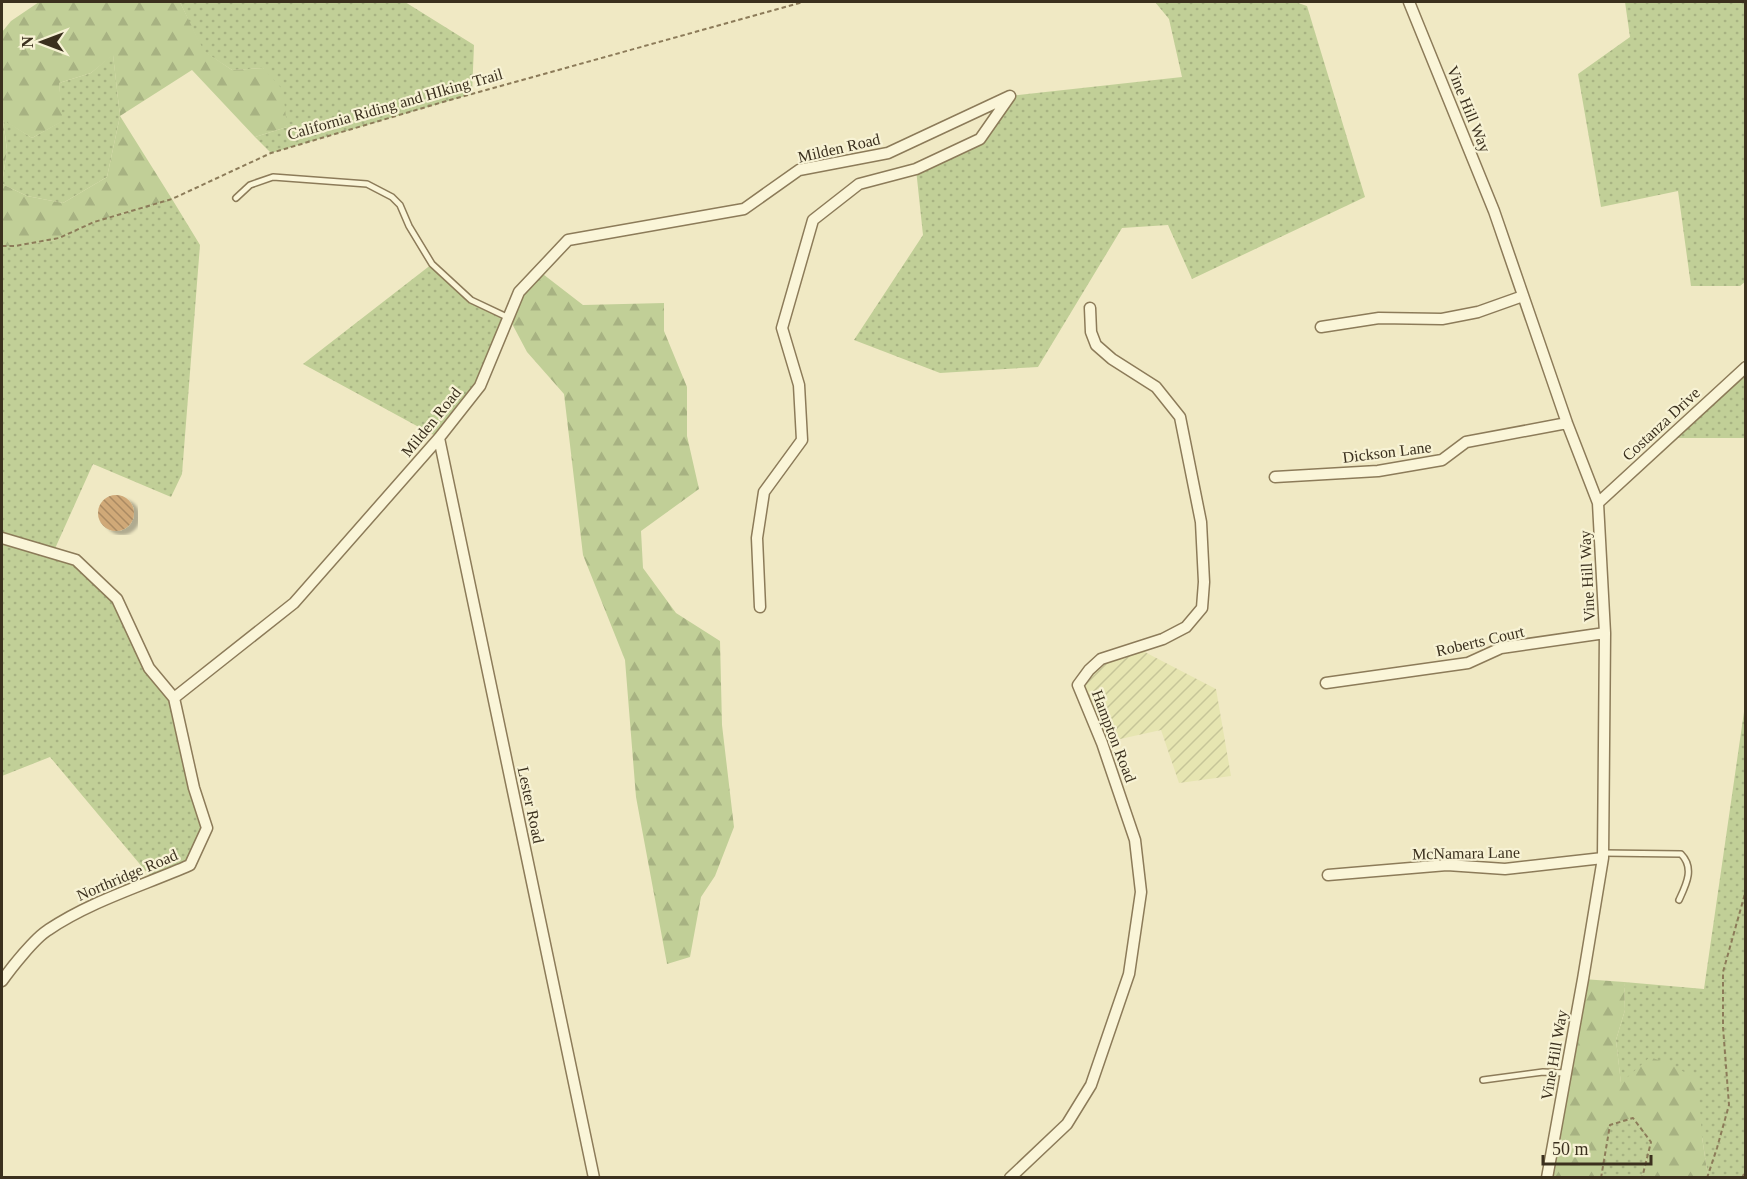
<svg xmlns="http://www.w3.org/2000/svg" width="1747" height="1179" viewBox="0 0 1747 1179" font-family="Georgia,serif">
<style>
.farmland{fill:url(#farmland-furrows)}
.grass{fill:url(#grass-dots)}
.forest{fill:url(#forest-firs);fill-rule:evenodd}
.building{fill:url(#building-back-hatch);filter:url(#shadow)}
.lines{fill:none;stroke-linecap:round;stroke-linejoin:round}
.lane-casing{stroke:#8c7b59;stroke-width:8}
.street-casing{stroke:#8c7b59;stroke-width:13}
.path{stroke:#8c7b59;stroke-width:2;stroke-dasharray:4.5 3;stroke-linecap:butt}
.lane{stroke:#faf5d8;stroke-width:5}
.street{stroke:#faf5d8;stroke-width:10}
.labels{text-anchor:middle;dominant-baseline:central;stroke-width:4.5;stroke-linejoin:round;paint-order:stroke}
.street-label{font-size:16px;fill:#3b301e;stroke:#f7f2d4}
</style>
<defs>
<pattern id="farmland-furrows" width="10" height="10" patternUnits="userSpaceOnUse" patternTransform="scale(1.5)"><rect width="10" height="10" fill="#e6e5b1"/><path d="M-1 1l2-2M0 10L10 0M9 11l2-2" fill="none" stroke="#c6c598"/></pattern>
<pattern id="grass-dots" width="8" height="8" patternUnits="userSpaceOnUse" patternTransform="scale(1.5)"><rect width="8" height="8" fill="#c1cf97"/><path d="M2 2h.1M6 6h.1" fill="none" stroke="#a7b282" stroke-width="1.8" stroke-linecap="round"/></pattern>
<pattern id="forest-firs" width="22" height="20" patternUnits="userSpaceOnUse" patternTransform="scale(1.5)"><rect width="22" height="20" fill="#c1cf97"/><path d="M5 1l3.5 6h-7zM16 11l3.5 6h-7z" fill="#a7b282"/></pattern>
<pattern id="building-back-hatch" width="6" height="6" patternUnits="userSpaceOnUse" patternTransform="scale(1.5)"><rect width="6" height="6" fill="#d0a978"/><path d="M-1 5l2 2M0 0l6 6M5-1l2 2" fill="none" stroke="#aa8a62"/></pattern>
<filter id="shadow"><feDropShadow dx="6" dy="4" stdDeviation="1.5" flood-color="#0004"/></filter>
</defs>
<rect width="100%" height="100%" fill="#f0e9c4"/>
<path class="farmland" d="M1137,648L1216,689L1231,776L1179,783L1161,730L1102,743L1078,685L1089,670Z"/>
<path class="grass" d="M180,2H405L474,45L472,94L271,153L255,137L287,127L263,68L232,70L203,51Z
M1155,2H1295L1307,6L1365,197L1192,279L1168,225L1122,228L1038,367L940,373L854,340L923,235L916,169L980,139L1010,96L1182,77L1169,19Z
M1625,2H1745L1746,281L1740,286H1691L1678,191L1601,207L1578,74L1630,37Z
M113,54L120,116L107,177L63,203L27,196L2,184L7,150L3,119L32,138L62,121L59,83L91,73Z
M172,199L200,245L182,474L171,497L93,464L53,553L76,560L117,599L149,668L174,698L207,828L190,865L154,881L50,757L2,776V246H15L56,240L90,223Z
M432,264L471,300L509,318L480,386L439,438L303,364Z
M1745,367V438H1668Z
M1745,705V1177H1708L1702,1137L1621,1084L1616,1040L1625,1010L1624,982L1704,989Z
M1633,1118L1651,1142L1642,1177L1601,1178L1610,1125Z"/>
<path class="forest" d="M39,2H180L204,51L232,70L263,68L283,90L287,127L255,137L192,70L120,116L172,199L90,223L56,240L15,246H2V32L11,21ZM113,55L120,116L107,177L63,203L27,196L2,184L7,150L3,120L32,138L63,121L59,83L91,73Z
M539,271L583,305L664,303V331L687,387V436L699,489L641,531L643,568L676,613L720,641L722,725L734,827L715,876L701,897L690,957L667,964L636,797L625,660L583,555L564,394L527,352L509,318L519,292Z
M1583,979L1624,982L1625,1010L1616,1040L1621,1083L1650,1057L1672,1065L1698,1080L1702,1137L1708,1177H1642L1651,1142L1632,1118L1610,1126L1601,1177L1547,1178Z"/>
<path class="building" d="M98 513a18 18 0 1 1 36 0a18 18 0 1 1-36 0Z"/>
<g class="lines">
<g class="lane-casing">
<path id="lane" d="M236,198L250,185L273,177L367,184L392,197L400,205L409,226L432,264L471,300L509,318
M1603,853L1681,854C1695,868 1686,885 1679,900
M1483,1080L1543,1072L1566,1073"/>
</g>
<g class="street-casing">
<path id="street" d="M1409,2L1494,211L1567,423L1598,503L1605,633L1603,858L1583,979L1547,1178
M1321,327L1379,318L1442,319L1478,312L1523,296
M439,438L594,1178
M1275,477L1378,471L1442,460L1466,442L1567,423
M1598,503L1746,367
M2,538L76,560L117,599L149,668L174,698L194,788L207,828L190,865C142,886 91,901 48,930C35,938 11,968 2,981
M1326,683L1468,663L1501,648L1605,633
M174,698L294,603L439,438L480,386L519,292L568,240L744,209L799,170L888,153L1010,96L980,139L916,169L859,184L813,220L782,328L799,385L802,440L764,492L757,538L760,607
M1328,875L1447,865L1505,869L1603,858
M1010,1178L1067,1124L1091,1085L1129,974L1141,892L1135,840L1102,743L1078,685L1089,670L1101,659L1163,639L1186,627L1202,608L1204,582L1201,522L1180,417L1156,387L1112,359L1096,345L1091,332L1090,308"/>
</g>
<path class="path" d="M2,246H15L59,238L94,222L172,199L271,153L443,102L803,2
M1601,1178L1610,1125L1633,1118L1651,1142L1642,1178
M1707,1178L1717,1148L1729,1105L1723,1027V972L1746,890
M1742,1178L1746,1170"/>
<use href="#lane" class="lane"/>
<use href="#street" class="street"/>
</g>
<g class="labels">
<g class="street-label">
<text transform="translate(395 104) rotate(-16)">California Riding and HIking Trail</text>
<text transform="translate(1469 109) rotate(68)">Vine Hill Way</text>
<text transform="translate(839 148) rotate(-13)">Milden Road</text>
<text transform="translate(431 422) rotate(-51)">Milden Road</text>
<text transform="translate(1661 424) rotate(-43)">Costanza Drive</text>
<text transform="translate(1387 452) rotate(-7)">Dickson Lane</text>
<text transform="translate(1587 576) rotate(-93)">Vine Hill Way</text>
<text transform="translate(1480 641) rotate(-13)">Roberts Court</text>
<text transform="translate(1114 736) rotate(69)">Hampton Road</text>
<text transform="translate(531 805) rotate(78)">Lester Road</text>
<text transform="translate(1466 853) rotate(-1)">McNamara Lane</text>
<text transform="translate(127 875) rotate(-23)">Northridge Road</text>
<text transform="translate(1554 1055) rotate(-80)">Vine Hill Way</text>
</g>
</g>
<rect width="1747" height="1179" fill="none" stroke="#3b301e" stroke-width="6"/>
<g transform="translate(42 42) rotate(270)" stroke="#f7f2d4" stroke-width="4.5" paint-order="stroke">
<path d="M0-4.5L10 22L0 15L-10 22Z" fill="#3b301e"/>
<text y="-9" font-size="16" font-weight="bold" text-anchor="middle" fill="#3b301e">N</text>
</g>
<path d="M1543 1155v9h108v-9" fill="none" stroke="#3b301e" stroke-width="3"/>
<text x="1552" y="1155" font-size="18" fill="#3b301e" stroke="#f7f2d4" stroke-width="4.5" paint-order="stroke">50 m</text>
</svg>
